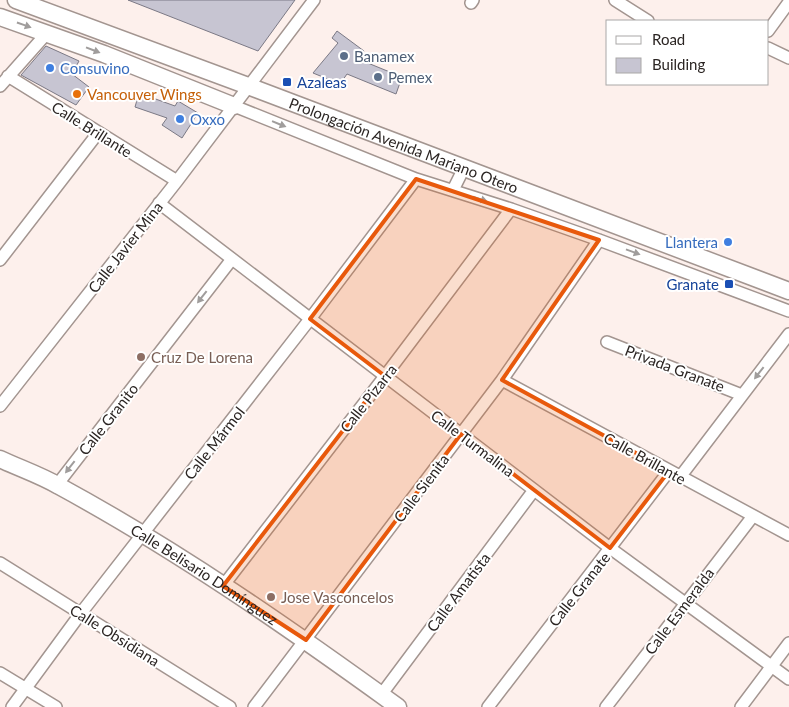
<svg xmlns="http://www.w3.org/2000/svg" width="789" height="707" viewBox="0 0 789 707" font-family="Lato,sans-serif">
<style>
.building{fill:#c7c5d2;stroke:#7b7985}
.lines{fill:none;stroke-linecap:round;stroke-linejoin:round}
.street-casing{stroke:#a39590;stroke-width:14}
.secondary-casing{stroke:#a39590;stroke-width:19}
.street{stroke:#fff;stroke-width:11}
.secondary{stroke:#fff;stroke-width:16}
.oneway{fill:#a09d9c}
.marked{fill:#e8590c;fill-opacity:0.2;stroke:#e8590c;stroke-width:4;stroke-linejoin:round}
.service-dot{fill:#5c6f8a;stroke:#fff;stroke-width:2}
.shop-dot{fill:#3f7fe0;stroke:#fff;stroke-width:2}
.transit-dot{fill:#1a4fb4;stroke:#fff;stroke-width:2}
.food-dot{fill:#e8710a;stroke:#fff;stroke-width:2}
.education-dot{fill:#8d6e63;stroke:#fff;stroke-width:2}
.labels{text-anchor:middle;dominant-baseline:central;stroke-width:4;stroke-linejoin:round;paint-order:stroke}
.service-label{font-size:15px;fill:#4e5e75;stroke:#fff;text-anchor:start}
.shop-label{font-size:15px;fill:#366cbe;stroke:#fff;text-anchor:start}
.transit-label{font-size:15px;fill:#164399;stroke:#fff;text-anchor:start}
.food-label{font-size:15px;fill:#c56008;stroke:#fff;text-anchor:start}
.street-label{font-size:15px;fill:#2b2523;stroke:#fff}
.education-label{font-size:15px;fill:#785e54;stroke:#fff;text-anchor:start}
</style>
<rect width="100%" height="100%" fill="#fdf0ec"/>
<path class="building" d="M128,0H295L258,51Z
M337,31L364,51L358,59L402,77L396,94L347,74L340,84L313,73L338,43L332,38Z
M46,46L79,61L72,74L89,87L76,105L21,75Z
M139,93L175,106L178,101L198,113L182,138L162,125L167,118L135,107Z"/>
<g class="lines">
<g class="street-casing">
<path id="street" d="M615,0L648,21
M471,3L473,0
M768,31L789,2
M768,48L789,58
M8,76L177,181
M0,86L47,33
M234,106L416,179L511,209L599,240L789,311
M453,190L464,168
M159,203L610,548L789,679
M0,260L98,133
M607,342L742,395
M502,380L789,535
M0,406L177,181L314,0
M680,477L789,334
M57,485L232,259
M0,563L230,707
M223,586L385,376L511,209
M0,673L56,707
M381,695L534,490
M12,707L81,613L310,319L416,179
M254,707L502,380L599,240
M488,707L669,471
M606,707L753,516
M741,707L789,643"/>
</g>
<g class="secondary-casing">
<g id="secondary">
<path id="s1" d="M16,0L248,86L789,291"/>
<path d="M0,17L104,54L234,106"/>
<path id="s2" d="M0,459C19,468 40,475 59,486C177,550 289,628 398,707"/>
</g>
</g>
<use href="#street" class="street"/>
<use href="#secondary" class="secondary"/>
</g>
<defs><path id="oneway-solid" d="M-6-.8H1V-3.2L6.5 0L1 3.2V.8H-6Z" transform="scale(1.25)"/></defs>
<g class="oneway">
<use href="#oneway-solid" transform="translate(24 25) rotate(19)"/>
<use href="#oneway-solid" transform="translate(93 50) rotate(21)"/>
<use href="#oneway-solid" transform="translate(279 124) rotate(22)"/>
<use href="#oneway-solid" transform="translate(480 199) rotate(18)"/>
<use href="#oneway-solid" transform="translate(633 252) rotate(20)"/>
<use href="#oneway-solid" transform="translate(202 297) rotate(128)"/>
<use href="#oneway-solid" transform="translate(759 373) rotate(128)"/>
<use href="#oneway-solid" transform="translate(70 467) rotate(128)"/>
</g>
<path class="marked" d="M416,179L599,240L502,380L669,471L610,548L461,434L306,640L223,586L385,376L310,319Z"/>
<g class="service-dot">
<circle cx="344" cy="56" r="5"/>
<circle cx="378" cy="77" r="5"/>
</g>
<g class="shop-dot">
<circle cx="50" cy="68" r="5"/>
<circle cx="180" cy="119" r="5"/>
<circle cx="728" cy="242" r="5"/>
</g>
<g class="transit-dot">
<rect x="282" y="77" width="10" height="10" rx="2.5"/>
<rect x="724" y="279" width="10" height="10" rx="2.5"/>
</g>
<circle class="food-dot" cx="77" cy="94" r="5"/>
<g class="education-dot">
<circle cx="141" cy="357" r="5"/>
<circle cx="271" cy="597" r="5"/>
</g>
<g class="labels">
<g class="service-label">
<text x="354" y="56">Banamex</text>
<text x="388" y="77">Pemex</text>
</g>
<g class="shop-label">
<text x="60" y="68">Consuvino</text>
<text x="190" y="119">Oxxo</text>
<text x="718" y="242" text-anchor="end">Llantera</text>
</g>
<g class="transit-label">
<text x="297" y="82">Azaleas</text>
<text x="719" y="284" text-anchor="end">Granate</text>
</g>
<g class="food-label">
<text x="87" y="94">Vancouver Wings</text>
</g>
<g class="street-label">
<text transform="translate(92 129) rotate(32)">Calle Brillante</text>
<text stroke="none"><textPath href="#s1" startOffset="414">Prolongación Avenida Mariano Otero</textPath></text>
<text transform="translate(125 247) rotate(-52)">Calle Javier Mina</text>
<text transform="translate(675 368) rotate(21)">Privada Granate</text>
<text transform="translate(368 398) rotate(-52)">Calle Pizarra</text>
<text transform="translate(108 419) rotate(-52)">Calle Granito</text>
<text transform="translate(214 443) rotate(-52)">Calle Mármol</text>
<text transform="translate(473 443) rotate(37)">Calle Turmalina</text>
<text transform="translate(645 458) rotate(29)">Calle Brillante</text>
<text transform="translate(421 488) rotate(-53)">Calle Sienita</text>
<text stroke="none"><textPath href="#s2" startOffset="235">Calle Belisario Domínguez</textPath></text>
<text transform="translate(579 589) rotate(-52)">Calle Granate</text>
<text transform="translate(458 592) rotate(-53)">Calle Amatista</text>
<text transform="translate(679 611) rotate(-53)">Calle Esmeralda</text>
<text transform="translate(115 635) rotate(32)">Calle Obsidiana</text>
</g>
<g class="education-label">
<text x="151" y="357">Cruz De Lorena</text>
<text x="281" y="597">Jose Vasconcelos</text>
</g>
</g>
<rect x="606" y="20" width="162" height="65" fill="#ffffff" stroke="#aaa8a7"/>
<rect x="616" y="36" width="25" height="8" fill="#ffffff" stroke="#aaa8a7"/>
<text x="652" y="45" font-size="15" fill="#2b2523">Road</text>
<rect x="616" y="58" width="25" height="15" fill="#c7c5d2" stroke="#aaa8a7"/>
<text x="652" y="70" font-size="15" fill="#2b2523">Building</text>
</svg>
